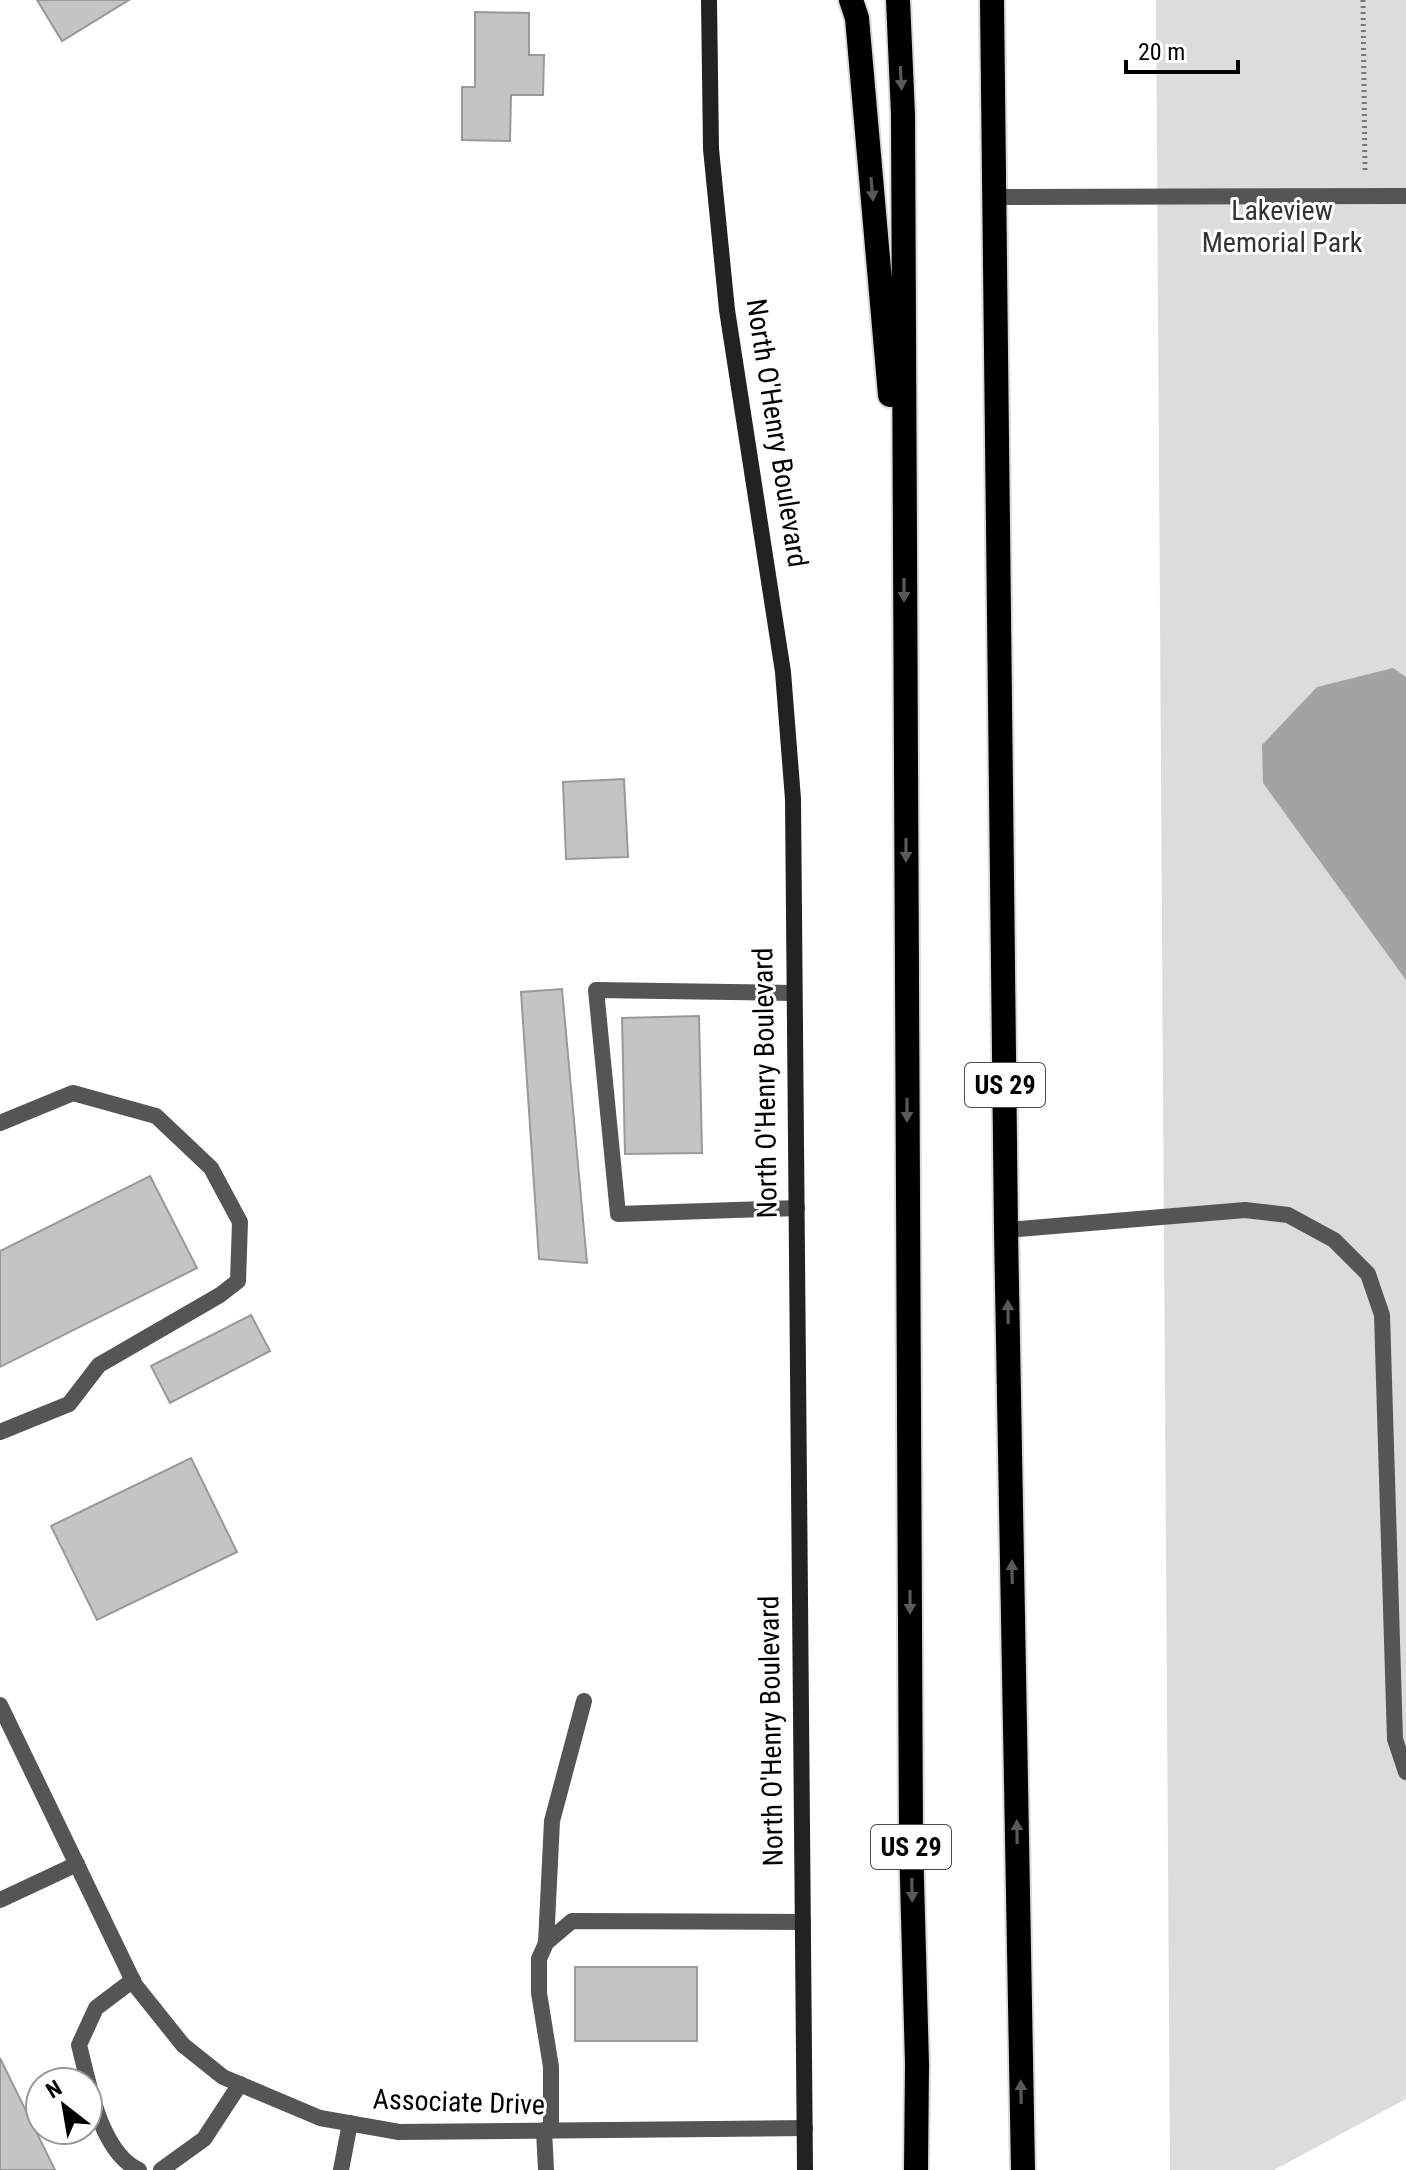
<svg xmlns="http://www.w3.org/2000/svg" width="1406" height="2170" viewBox="0 0 1406 2170" font-family="'Roboto Condensed',sans-serif">
<style>
.green{fill:#dcdcdc}
.water{fill:#a3a3a3}
.building{fill:#c4c4c4;stroke:#999;stroke-width:2}
.lines{fill:none;stroke-linecap:round;stroke-linejoin:round}
.highway-casing{stroke:#dbdbdb;stroke-width:28}
.path{stroke:#777;stroke-width:5;stroke-dasharray:2 4;stroke-linecap:butt}
.lane{stroke:#555;stroke-width:16}
.street{stroke:#555;stroke-width:16}
.secondary{stroke:#222;stroke-width:16}
.highway{stroke:#000;stroke-width:24}
.oneway{fill:#595959}
.labels{text-anchor:middle;dominant-baseline:central;stroke-width:6;stroke-linejoin:round;paint-order:stroke}
.shield{fill:#fff;stroke:#4c4c4c;stroke-width:2}
.shield-label{font-size:26px;font-weight:bold;fill:#000}
.park-label{font-size:28px;fill:#333;stroke:#fff}
.street-label{font-size:28px;fill:#000;stroke:#fff}
</style>
<rect width="100%" height="100%" fill="#fff"/>
<path class="green" d="M1156,0H1406V2099L1274,2170H1170Z"/>
<path class="water" d="M1393,668L1406,677V980L1263,783L1262,745L1317,687Z"/>
<path class="building" d="M37,0H129L62,41Z
M475,12L529,13V55H544L543,95H511L510,141L462,140V87H475Z
M624,779L628,857L566,859L563,782Z
M562,989L587,1263L539,1259L521,992Z
M699,1016L702,1153L625,1154L622,1018Z
M150,1176L197,1268L0,1367V1251Z
M251,1315L270,1351L170,1403L151,1366Z
M191,1458L237,1552L97,1620L51,1526Z
M575,1967H697V2041H575Z
M0,2058L55,2170H0Z"/>
<g class="lines">
<g class="highway-casing">
<path id="highway" d="M851,0L857,18L890,395
M898,0L903,115L911,1842L917,2064L916,2170
M992,0L1006,1230L1023,2170"/>
</g>
<path class="path" d="M1363,0L1365,171"/>
<path class="lane" d="M994,197L1406,196
M794,993L596,990L618,1214L797,1208
M0,1123L73,1093L156,1116L211,1168L240,1222L238,1281L220,1295L99,1365L69,1404L0,1432
M1006,1230L1245,1210L1288,1215L1334,1240L1368,1274L1382,1315L1395,1739L1406,1772
M0,1900L77,1864
M546,1943L552,1821L584,1701
M133,1980L96,2008L79,2045C89,2083 100,2152 139,2170
M544,2130L546,2170
M551,2130V2067L539,1993V1959L546,1943L572,1921L803,1922
M161,2170L204,2139L240,2084
M341,2170L350,2123"/>
<path class="street" d="M0,1705L135,1985L183,2045L223,2077L320,2118L399,2132L805,2128"/>
<path class="secondary" d="M709,0L711,149L727,310L783,672L793,799L805,2170"/>
<use href="#highway" class="highway"/>
</g>
<defs><path id="oneway-solid" d="M-6-.8H1V-3.2L6.5 0L1 3.2V.8H-6Z" transform="scale(2)"/></defs>
<g class="oneway">
<use href="#oneway-solid" transform="translate(901 78) rotate(87)"/>
<use href="#oneway-solid" transform="translate(872 189) rotate(85)"/>
<use href="#oneway-solid" transform="translate(904 590) rotate(90)"/>
<use href="#oneway-solid" transform="translate(906 850) rotate(90)"/>
<use href="#oneway-solid" transform="translate(907 1110) rotate(90)"/>
<use href="#oneway-solid" transform="translate(1008 1312) rotate(-91)"/>
<use href="#oneway-solid" transform="translate(1012 1572) rotate(-91)"/>
<use href="#oneway-solid" transform="translate(910 1602) rotate(90)"/>
<use href="#oneway-solid" transform="translate(1017 1832) rotate(-91)"/>
<use href="#oneway-solid" transform="translate(912 1890) rotate(89)"/>
<use href="#oneway-solid" transform="translate(1021 2092) rotate(-91)"/>
</g>
<g class="labels">
<g class="shield">
<rect x="965" y="1063" width="80" height="44" rx="6"/>
<rect x="871" y="1825" width="80" height="44" rx="6"/>
</g>
<g class="shield-label">
<text x="1005" y="1085">US 29</text>
<text x="911" y="1847">US 29</text>
</g>
<g class="park-label">
<text x="1282" y="210">Lakeview<tspan x="1282" dy="32">Memorial Park</tspan></text>
</g>
<g class="street-label">
<text transform="translate(777 433) rotate(81)">North O'Henry Boulevard</text>
<text transform="translate(765 1083) rotate(-91)">North O'Henry Boulevard</text>
<text transform="translate(771 1731) rotate(-91)">North O'Henry Boulevard</text>
<text transform="translate(459 2102) rotate(2)">Associate Drive</text>
</g>
</g>
<g transform="translate(64 2106) rotate(329)"><circle r="38" fill="#ffffff" stroke="#999999" stroke-width="2"/>
<path d="M0-6L14 30L0 20L-14 30Z" fill="#000000"/>
<text y="-12" font-size="22" font-weight="bold" text-anchor="middle" fill="#000000">N</text>
</g>
<path d="M1126 60v12h112v-12" fill="none" stroke="#000000" stroke-width="4"/>
<text x="1138" y="60" font-size="24" fill="#000000" stroke="#ffffff" stroke-width="6" paint-order="stroke">20 m</text>
</svg>
